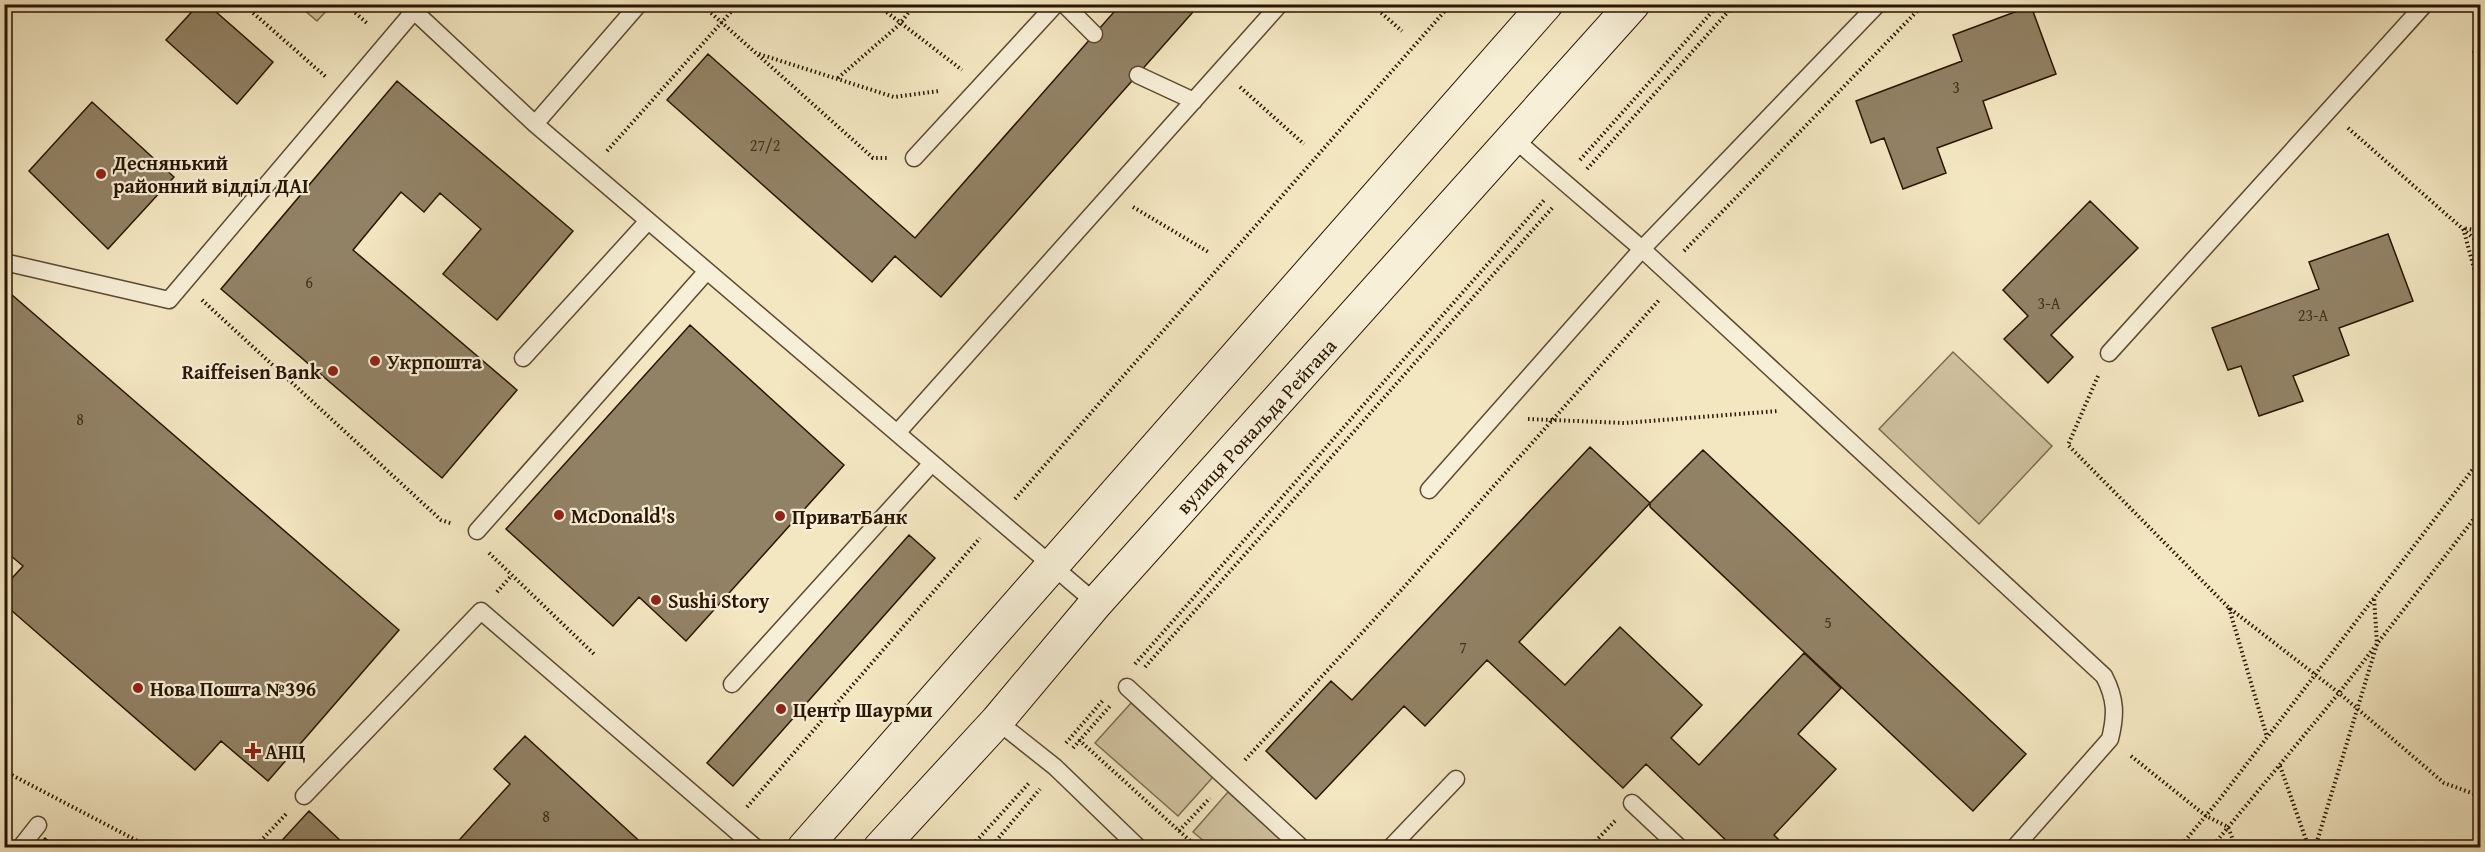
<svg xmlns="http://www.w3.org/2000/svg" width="2485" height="852" viewBox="0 0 2485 852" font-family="'Gentium Book Plus',serif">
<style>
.green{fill:#d1c3a1;stroke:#7d6c51;stroke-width:1.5}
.building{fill:#928265;stroke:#291501;stroke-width:1.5}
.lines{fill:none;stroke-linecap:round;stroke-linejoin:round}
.lane-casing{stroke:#5c4a31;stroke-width:19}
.secondary-casing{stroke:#291501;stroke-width:35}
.path{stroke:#291501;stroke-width:4;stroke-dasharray:1.5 3;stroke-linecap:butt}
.lane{stroke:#f7efd7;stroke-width:16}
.secondary{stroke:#f7efd7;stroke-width:33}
.poi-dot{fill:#8f2418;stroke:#f7efd7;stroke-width:2}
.labels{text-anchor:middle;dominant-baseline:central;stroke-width:4.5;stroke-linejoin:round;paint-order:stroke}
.number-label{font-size:16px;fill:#43301a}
.poi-label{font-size:20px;font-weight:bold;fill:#291501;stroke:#f7efd7;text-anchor:start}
.street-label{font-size:20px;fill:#291501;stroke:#f7efd7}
</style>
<rect width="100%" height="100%" fill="#f3e7c2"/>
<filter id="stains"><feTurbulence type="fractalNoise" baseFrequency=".00333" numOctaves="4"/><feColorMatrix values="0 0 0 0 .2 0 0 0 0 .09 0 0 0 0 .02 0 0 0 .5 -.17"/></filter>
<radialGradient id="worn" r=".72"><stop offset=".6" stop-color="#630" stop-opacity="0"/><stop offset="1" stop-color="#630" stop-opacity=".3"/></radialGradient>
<path class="green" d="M298,5H332L317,21Z
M1953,352L2052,446L1979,524L1879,429Z
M1131,703L1213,777L1178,816L1095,743Z
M1228,792L1289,847H1211L1193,832Z"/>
<path class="building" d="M199,4H207L273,62L237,104L166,40Z
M1121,4H1200L941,297L895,256L872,282L667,100L708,54L915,238Z
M2031,6L2056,74L1983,101L1992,128L1937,148L1946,173L1903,189L1884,138L1871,143L1856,101L1962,61L1953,35Z
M2480,50V72L2473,52Z
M397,81L573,231L497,320L443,274L481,229L440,193L424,212L401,192L353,250L517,390L442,478L221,289Z
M92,102L174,177L108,249L29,171Z
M2090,201L2138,248L2051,335L2073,357L2048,383L2004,339L2028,316L2003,290Z
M2388,234L2413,301L2339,328L2349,355L2293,376L2303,401L2259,416L2241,366L2228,370L2212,328L2319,289L2309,262Z
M4,288L399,630L268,781L221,741L195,770L4,604V587L23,566L4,550Z
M690,325L844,465L686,641L639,597L613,626L506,529Z
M1590,447L1650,503L1519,642L1565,685L1620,627L1702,705L1671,738L1699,765L1804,653L1841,688L1798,734L1836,769L1774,835L1787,848H1734L1646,764L1623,788L1487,660L1425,726L1404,706L1316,799L1266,751L1331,681L1352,700Z
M1703,450L2026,754L1973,811L1650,507V503Z
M909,535L935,558L733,786L707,763Z
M525,736L647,848H452L510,784L494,769Z
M309,811L343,843L339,848H275Z
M45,838L56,848H36Z"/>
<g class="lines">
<g class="lane-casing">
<path id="lane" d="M1064,4L1094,34
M1138,75L1194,101
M535,124L639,4
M1514,139L1642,249L2104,676C2116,699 2116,715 2110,739L2014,848
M914,158L1056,4
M4,262L169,300L414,11L535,124L1096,603
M2109,353L2425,4
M523,358L648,221
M897,433L1280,4
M1429,490L1642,249L1878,4
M477,531L707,271
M732,684L932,463
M1127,687L1302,848
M997,721L1055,767L1139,848
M304,796L481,611L756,848
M1632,803L1680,848
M20,848L38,825
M1390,848L1456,779"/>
</g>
<g class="secondary-casing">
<path id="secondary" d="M804,848L1546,4
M880,848L997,721L1096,603L1633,4"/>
</g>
<path class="path" d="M243,4L326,77
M345,4L368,24
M701,4L873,158H889
M876,4L962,70
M1371,4L1402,31
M759,54L894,97L939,91
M838,78L899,25L915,4
M1240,87L1304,144
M2348,128L2480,244
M607,151L738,4
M1580,160L1719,4
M1587,169L1735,4
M1133,207L1210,253
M2480,231L2463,228L2480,290
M1684,251L1924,4
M202,300L441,520L453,524
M2098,376L2068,445L2228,607L2339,693L2444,783L2480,796
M1528,419L1624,423L1778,411
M1015,499L1451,4
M489,553L596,656
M497,592L511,576
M2229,608L2267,737
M1135,664L1545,199
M1145,667L1554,206
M1079,740L1198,848
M1066,743L1104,699
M1073,748L1110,706
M2131,756L2206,816L2228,827L2236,848
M1245,760L1404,587L1660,299
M2280,766L2309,848
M4,771L151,848
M747,807L980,538
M1179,831L1210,798
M254,848L287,813
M970,848L1030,782
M990,848L1040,789
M1589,848L1615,821
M2179,848L2219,800L2480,460
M2211,848L2339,693L2480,511
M2315,848L2377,644L2374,597"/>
<use href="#lane" class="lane"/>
<use href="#secondary" class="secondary"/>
</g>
<g class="poi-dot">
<circle cx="101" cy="174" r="6"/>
<circle cx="375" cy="361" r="6"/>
<circle cx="333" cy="371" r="6"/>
<circle cx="559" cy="515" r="6"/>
<circle cx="780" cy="516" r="6"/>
<circle cx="656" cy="600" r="6"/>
<circle cx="138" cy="688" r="6"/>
<circle cx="781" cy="709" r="6"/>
<path d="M250 742h6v6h6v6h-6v6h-6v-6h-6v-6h6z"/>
</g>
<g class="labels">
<g class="number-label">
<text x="1956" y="87">3</text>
<text x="765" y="145">27/2</text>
<text x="309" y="282">6</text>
<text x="2049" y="303">3-А</text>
<text x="2313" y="315">23-А</text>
<text x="80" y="419">8</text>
<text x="1828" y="622">5</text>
<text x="1463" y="647">7</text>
<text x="546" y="816">8</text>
</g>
<g class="poi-label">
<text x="113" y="162">Деснянький<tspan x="113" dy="23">районний відділ ДАІ</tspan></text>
<text x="387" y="361">Укрпошта</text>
<text x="321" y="371" text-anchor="end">Raiffeisen Bank</text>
<text x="571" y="515">McDonald's</text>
<text x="792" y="516">ПриватБанк</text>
<text x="668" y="600">Sushi Story</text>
<text x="150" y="688">Нова Пошта №396</text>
<text x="793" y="709">Центр Шаурми</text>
<text x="265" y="751">АНЦ</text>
</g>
<g class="street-label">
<text transform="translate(1256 426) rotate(-48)">вулиця Рональда Рейгана</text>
</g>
</g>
<rect width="2485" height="852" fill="none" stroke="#f3e7c2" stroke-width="24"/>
<rect x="6" y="6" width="2473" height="840" fill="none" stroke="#291501" stroke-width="3"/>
<rect x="12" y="12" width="2461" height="828" fill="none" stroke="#291501" stroke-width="1.5"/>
<rect width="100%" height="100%" filter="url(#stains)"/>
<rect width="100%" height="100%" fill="url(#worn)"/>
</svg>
